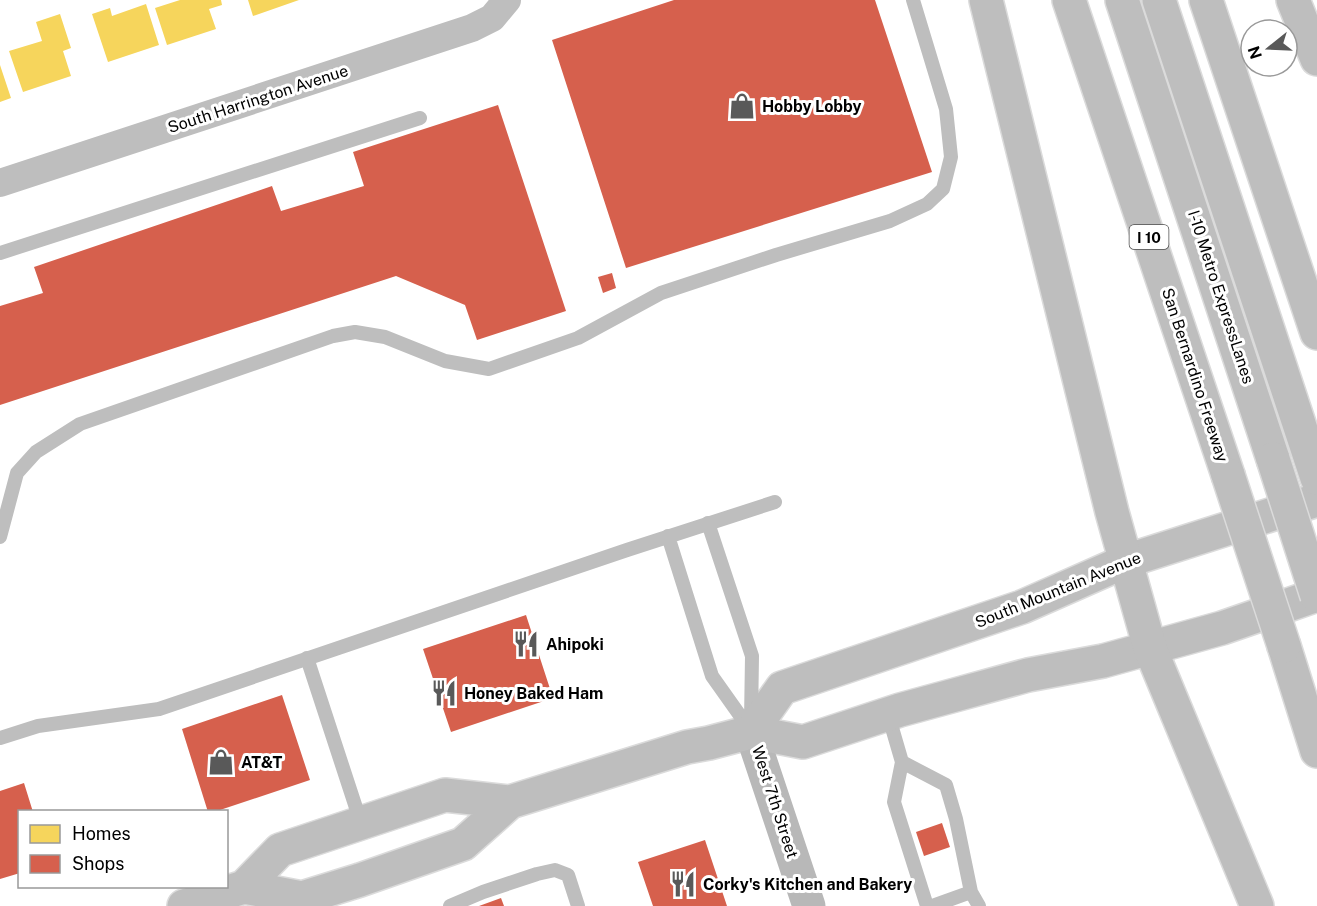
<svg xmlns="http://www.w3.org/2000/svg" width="1317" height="906" viewBox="0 0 1317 906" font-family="'Public Sans',sans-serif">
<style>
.homes{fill:#f6d55c}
.shops{fill:#d6604d}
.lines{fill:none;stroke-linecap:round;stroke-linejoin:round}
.primary-casing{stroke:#dbdbdb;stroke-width:36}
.motorway-casing{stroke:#dbdbdb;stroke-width:36}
.service{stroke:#bebebe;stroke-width:14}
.minor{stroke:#bebebe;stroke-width:28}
.secondary{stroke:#b8b8b8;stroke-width:33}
.primary{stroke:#bebebe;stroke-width:33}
.motorway{stroke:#bebebe;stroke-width:33}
.motorway-bridge-casing{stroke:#dbdbdb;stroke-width:36;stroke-linecap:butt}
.motorway-bridge{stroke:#bebebe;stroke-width:33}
.labels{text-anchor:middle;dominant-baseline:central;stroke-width:6;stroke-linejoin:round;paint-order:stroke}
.shield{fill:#fff;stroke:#4c4c4c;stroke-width:1.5}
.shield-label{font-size:15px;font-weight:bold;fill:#000}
.street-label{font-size:16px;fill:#000;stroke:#fff}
.poi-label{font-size:16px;font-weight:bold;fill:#000;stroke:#fff;text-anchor:start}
</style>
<rect width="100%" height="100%" fill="#fff"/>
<path class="homes" d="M180,0H221L222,5L209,9L216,29L167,45L155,8Z
M248,0H299L253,16Z
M146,4L159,45L108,62L92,14L110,8L112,16Z
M60,14L71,48L63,51L71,76L23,92L9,51L42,41L36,22Z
M0,65L11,98L0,102Z"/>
<path class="shops" d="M674,0H875L932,172L626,268L552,40Z
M498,105L566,311L477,340L465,305L396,276L0,405V306L43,293L34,267L272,186L281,211L364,186L353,152Z
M612,273L616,288L603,293L598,277Z
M526,615L553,698L451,732L423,649Z
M282,695L310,780L214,812H208L182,729Z
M24,783L33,812H20V873L0,879V791Z
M942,823L950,847L924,856L916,832Z
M705,840L727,906H653L638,862Z
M501,898L504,906H479Z"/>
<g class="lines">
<g class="primary-casing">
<path id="primary" d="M751,732L782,688L1022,607L1126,561L1317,500
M244,887L302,898L360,880L463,844L510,802
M184,906L244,887L280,850L445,795L510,802L687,747L709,743L751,732L803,742L900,710L955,695L1028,675L1103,661L1222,628L1317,595"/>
</g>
<g class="motorway-casing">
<path id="motorway" d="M986,0L1112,512L1150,648L1257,906
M1069,0L1228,475
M1122,0L1273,459
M1159,0L1317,478
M1206,0L1317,333
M1293,0L1317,59
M1284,646L1317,751"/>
</g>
<path class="service" d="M0,253L420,118
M708,523L752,656L751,721
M668,536L712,676L751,731
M0,537L17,473L36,452L80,424L333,336L355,332L385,337L445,361L489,369L578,338L661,293L776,255L890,221L927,204L943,189L951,157L946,109L913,0
M307,658L361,823
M888,714L902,762
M0,738L38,726L159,709L627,550L775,502
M450,906L483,892L537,874L555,870L568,875L578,906
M927,906L894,802L902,762L946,785L956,819L971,892L979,906
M932,906L971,892"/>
<path class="minor" d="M0,183L472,28L492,18L507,0"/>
<path class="secondary" d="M751,732L809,906"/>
<use href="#primary" class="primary"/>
<use href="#motorway" class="motorway"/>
<g class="motorway-bridge-casing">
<path id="motorway-bridge" d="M1273,459L1317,596
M1228,475L1284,646"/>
</g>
<use href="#motorway-bridge" class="motorway-bridge"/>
</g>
<defs>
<g id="shop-bare" transform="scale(2.07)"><path d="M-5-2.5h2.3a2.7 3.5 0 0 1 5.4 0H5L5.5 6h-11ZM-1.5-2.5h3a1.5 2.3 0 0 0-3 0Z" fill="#595959" stroke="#fff" stroke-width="2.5" paint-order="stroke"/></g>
<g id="restaurant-bare" transform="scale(2.07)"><path d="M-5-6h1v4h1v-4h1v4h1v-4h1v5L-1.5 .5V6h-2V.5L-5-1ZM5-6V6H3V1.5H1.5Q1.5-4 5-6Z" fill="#595959" stroke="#fff" stroke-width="2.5" paint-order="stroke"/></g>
</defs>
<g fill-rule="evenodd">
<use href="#shop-bare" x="742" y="106"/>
<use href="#restaurant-bare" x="526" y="644"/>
<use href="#restaurant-bare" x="444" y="693"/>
<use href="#shop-bare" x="221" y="762"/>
<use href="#restaurant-bare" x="683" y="884"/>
</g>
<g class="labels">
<rect class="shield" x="1129.5" y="225" width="39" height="24" rx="4.5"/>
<g class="shield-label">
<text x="1149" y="237">I 10</text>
</g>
<g class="street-label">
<text transform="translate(258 99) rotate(-18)">South Harrington Avenue</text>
<text transform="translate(1221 297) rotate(72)">I-10 Metro ExpressLanes</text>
<text transform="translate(1195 375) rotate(72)">San Bernardino Freeway</text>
<text transform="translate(1058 590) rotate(-22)">South Mountain Avenue</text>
<text transform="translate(775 802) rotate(72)">West 7th Street</text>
</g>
<g class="poi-label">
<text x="762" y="106">Hobby Lobby</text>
<text x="546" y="644">Ahipoki</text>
<text x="464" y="693">Honey Baked Ham</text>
<text x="241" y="762">AT&amp;T</text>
<text x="703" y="884">Corky's Kitchen and Bakery</text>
</g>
</g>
<rect x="18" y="810" width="210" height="78" fill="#ffffff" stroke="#999999" stroke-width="1.5"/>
<rect x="30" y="825" width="30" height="18" fill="#f6d55c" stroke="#999999" stroke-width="1.5"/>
<text x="72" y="840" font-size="18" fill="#000000">Homes</text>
<rect x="30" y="855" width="30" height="18" fill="#d6604d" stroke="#999999" stroke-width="1.5"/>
<text x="72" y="870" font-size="18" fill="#000000">Shops</text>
<g transform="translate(1269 48) rotate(252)"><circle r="28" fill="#ffffff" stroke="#999999" stroke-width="1.5"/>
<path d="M0-4.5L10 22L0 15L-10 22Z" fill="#595959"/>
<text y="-9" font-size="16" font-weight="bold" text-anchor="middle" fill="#000000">N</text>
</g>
</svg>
